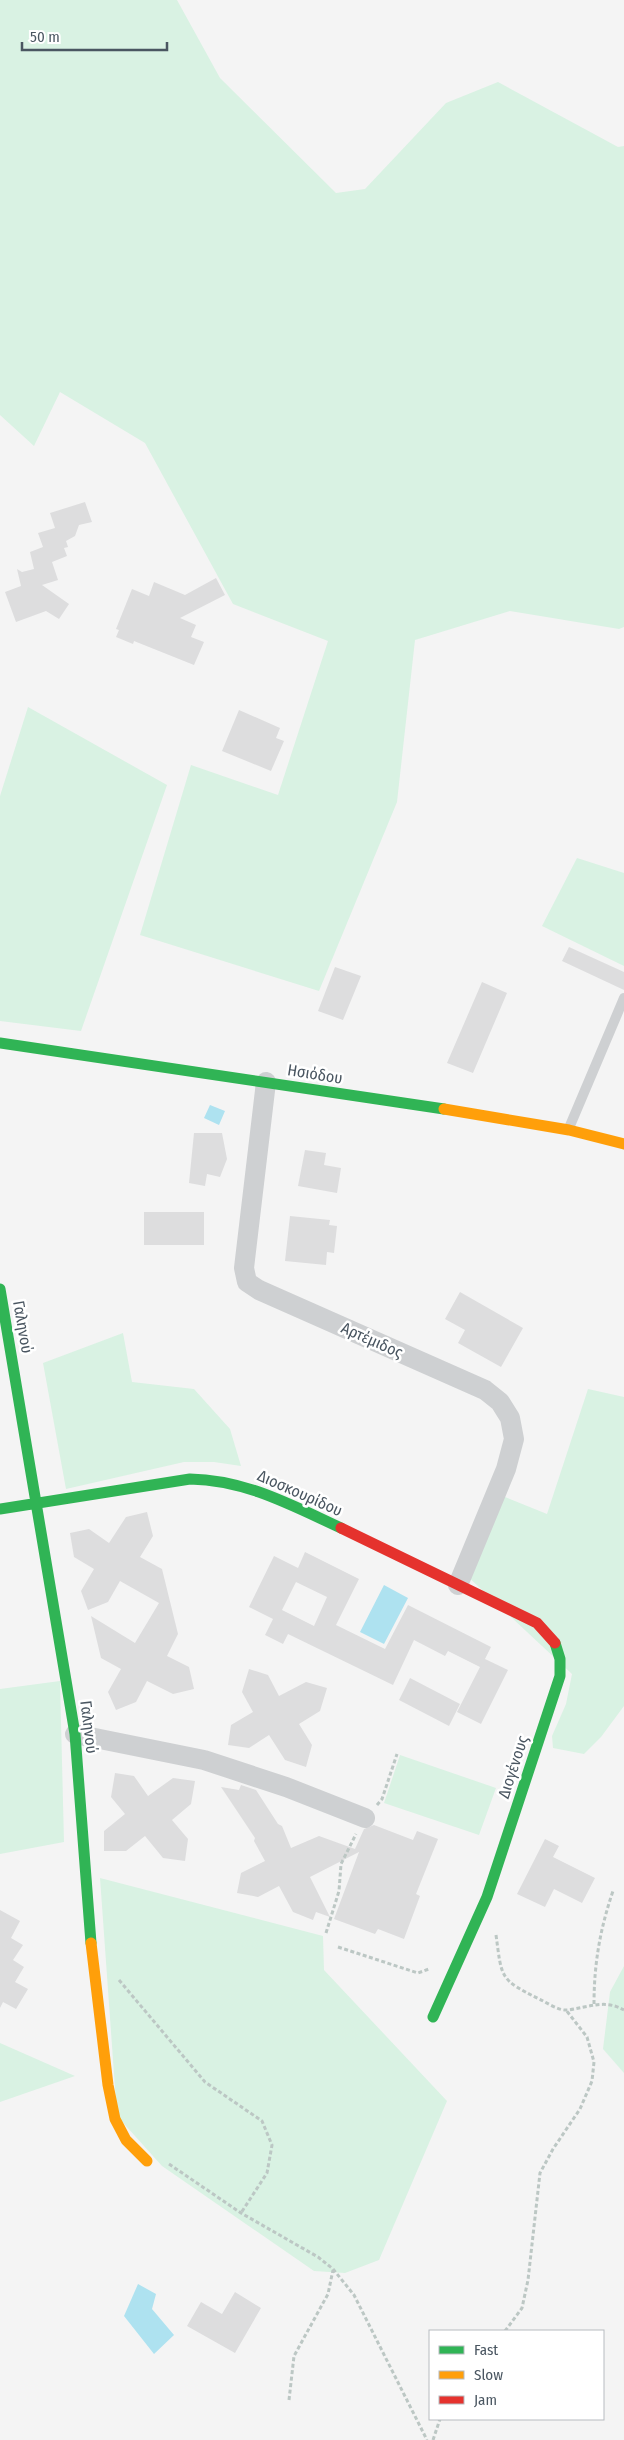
<svg xmlns="http://www.w3.org/2000/svg" width="624" height="2440" viewBox="0 0 624 2440" font-family="'Fira Sans Condensed',sans-serif">
<style>
.green{fill:#d9f2e3}
.water{fill:#aee2f0}
.building{fill:#ddddde;fill-rule:evenodd}
.lines{fill:none;stroke-linecap:round;stroke-linejoin:round}
.path{stroke:#bcc7c4;stroke-width:3;stroke-dasharray:4 2.5;stroke-linecap:butt}
.lane{stroke:#ced0d2;stroke-width:10}
.street{stroke:#ced0d2;stroke-width:20}
.fast{stroke:#30b455;stroke-width:11}
.slow{stroke:#ff9f0a;stroke-width:11}
.jam{stroke:#e5322d;stroke-width:11}
.labels{text-anchor:middle;dominant-baseline:central;stroke-width:5;stroke-linejoin:round;paint-order:stroke}
.street-label{font-size:16px;fill:#4a5661;stroke:#fff}
</style>
<rect width="100%" height="100%" fill="#f4f4f4"/>
<path class="green" d="M0,0H177L220,78L336,193L365,189L446,103L498,82L618,147L624,146V627L619,629L510,611L415,640L397,802L319,991L140,935L191,765L278,795L328,641L233,604L145,443L60,392L34,446L0,415Z
M28,707L167,785L81,1031L0,1021V796Z
M577,858L624,873V966L542,926Z
M123,1333L132,1382L194,1389L230,1429L241,1466L214,1462H184L66,1489L43,1363Z
M588,1389L624,1397V1706L601,1737L584,1754L553,1748L552,1736L566,1704L572,1674L464,1573L500,1495L547,1514Z
M60,1681L64,1842L0,1854V1689Z
M400,1755L496,1788L479,1835L384,1803Z
M100,1878L323,1936L324,1970L447,2101L379,2260L345,2273L314,2271L162,2166L117,2116Z
M624,1966V2073L603,2049L610,1992Z
M0,2043L75,2076L0,2102Z"/>
<path class="water" d="M210,1105L225,1111L219,1125L204,1118Z
M384,1585L408,1598L384,1644L360,1632Z
M138,2284L156,2294L152,2309L174,2335L154,2354L124,2316Z"/>
<path class="building" d="M85,502L92,522L79,525L75,536L66,541L68,547L64,548L67,556L52,562L58,580L42,585L69,604L59,619L46,611L16,622L5,592L21,586L17,569L22,572L34,569L30,552L43,547L38,533L55,528L50,513Z
M216,578L225,595L180,618L196,625L191,637L204,642L194,665L134,641L133,644L116,637L119,630L116,629L132,589L149,596L154,582L185,595Z
M239,710L280,728L276,738L284,741L271,771L222,751Z
M569,947L624,972V990L562,961Z
M335,967L361,976L343,1020L318,1011Z
M482,982L507,993L473,1073L447,1063Z
M194,1133H222L227,1159L220,1177L207,1174L205,1186L189,1183Z
M305,1150L326,1153L324,1165L341,1168L337,1193L298,1186Z
M144,1212H204V1245H144Z
M290,1216L330,1220L329,1225L337,1226L334,1253L327,1252L326,1265L285,1261Z
M460,1292L523,1328L501,1367L458,1343L465,1330L445,1319Z
M147,1512L153,1536L140,1557L162,1569L178,1634L167,1656L189,1667L194,1689L173,1694L147,1681L136,1702L116,1710L108,1692L121,1669L101,1658L91,1616L135,1643L159,1603L120,1581L108,1602L88,1610L81,1591L94,1569L74,1557L70,1533L89,1529L109,1543L126,1517Z
M305,1552L359,1579L336,1625L385,1649L408,1605L491,1647L485,1659L508,1670L481,1724L457,1712L480,1667L448,1651L445,1656L414,1640L393,1685L288,1634L283,1644L265,1635L273,1619L249,1607L274,1556L298,1568ZM296,1582L327,1597L314,1626L282,1610Z
M249,1669L268,1675L279,1696L306,1682L327,1688L320,1711L299,1724L312,1745L306,1767L285,1760L269,1735L249,1748L228,1745L231,1725L253,1712L242,1692Z
M410,1678L460,1704L449,1726L399,1700Z
M115,1773L134,1776L148,1796L173,1778L195,1781L191,1804L172,1820L188,1839L185,1861L163,1858L145,1836L126,1851H104V1831L125,1814L111,1797Z
M241,1785L256,1790L278,1824L282,1826L291,1848L319,1836L355,1849L364,1829L374,1825L413,1840L417,1831L438,1839L416,1894L420,1896L404,1939L378,1929L375,1934L334,1919L359,1852L310,1877L330,1917L316,1912L313,1920L293,1912L279,1886L258,1897L237,1893L241,1873L265,1861L254,1841L255,1838L221,1787L239,1790Z
M545,1839L559,1846L553,1857L595,1878L582,1903L554,1889L545,1907L517,1894Z
M0,1910L20,1921L11,1938L23,1945L13,1960L24,1967L15,1982L28,1989L16,2009L3,2002L0,2008Z
M235,2292L261,2308L235,2353L187,2326L201,2302L222,2314Z"/>
<g class="lines">
<path class="path" d="M377,1805L382,1799L397,1754
M326,1933L339,1891L341,1864L356,1834
M496,1935C502,1978 499,1979 539,1999C548,2003 558,2011 568,2010C589,2007 605,1999 624,2010
M338,1947L418,1973L429,1969
M119,1980L205,2082L262,2121L272,2145L267,2173L241,2213
M594,2004C594,1964 600,1929 613,1891
M169,2164L241,2213L318,2257L333,2269L354,2295L427,2440
M505,2331L522,2308L528,2280L540,2173L553,2149L580,2109L592,2081L594,2062L587,2037L566,2010
M289,2400L294,2356L328,2294L333,2270
M433,2440L440,2419"/>
<path class="lane" d="M569,1128L624,998"/>
<path class="street" d="M266,1082L244,1268L247,1282L259,1290L485,1390L500,1402L510,1418L514,1439L506,1469L458,1585
M75,1734L204,1760L286,1787L365,1818"/>
<path class="fast" d="M0,1043L444,1109
M0,1289L75,1734L91,1943
M0,1509L190,1479C246,1480 291,1505 341,1528
M433,2017L487,1897L560,1676V1659L555,1643"/>
<path class="slow" d="M444,1109L569,1130L624,1144
M91,1943L108,2085L115,2119L126,2140L147,2161"/>
<path class="jam" d="M341,1528L537,1623L555,1643"/>
</g>
<g class="labels">
<g class="street-label">
<text transform="translate(315 1074) rotate(9)">Ησιόδου</text>
<text transform="translate(23 1327) rotate(80)">Γαληνού</text>
<text transform="translate(372 1340) rotate(24)">Αρτέμιδος</text>
<text transform="translate(300 1493) rotate(24)">Διοσκουρίδου</text>
<text transform="translate(89 1727) rotate(83)">Γαληνού</text>
<text transform="translate(513 1767) rotate(-72)">Διογένους</text>
</g>
</g>
<rect x="429" y="2330" width="175" height="90" fill="#ffffff" stroke="#b7bbc0"/>
<rect x="439" y="2346" width="25" height="8" fill="#30b455" stroke="#b7bbc0"/>
<text x="474" y="2355" font-size="15" fill="#4a5661">Fast</text>
<rect x="439" y="2371" width="25" height="8" fill="#ff9f0a" stroke="#b7bbc0"/>
<text x="474" y="2380" font-size="15" fill="#4a5661">Slow</text>
<rect x="439" y="2396" width="25" height="8" fill="#e5322d" stroke="#b7bbc0"/>
<text x="474" y="2405" font-size="15" fill="#4a5661">Jam</text>
<path d="M22 42v8h145v-8" fill="none" stroke="#4a5661" stroke-width="2.5"/>
<text x="30" y="42" font-size="15" fill="#4a5661" stroke="#ffffff" stroke-width="4" paint-order="stroke">50 m</text>
</svg>
